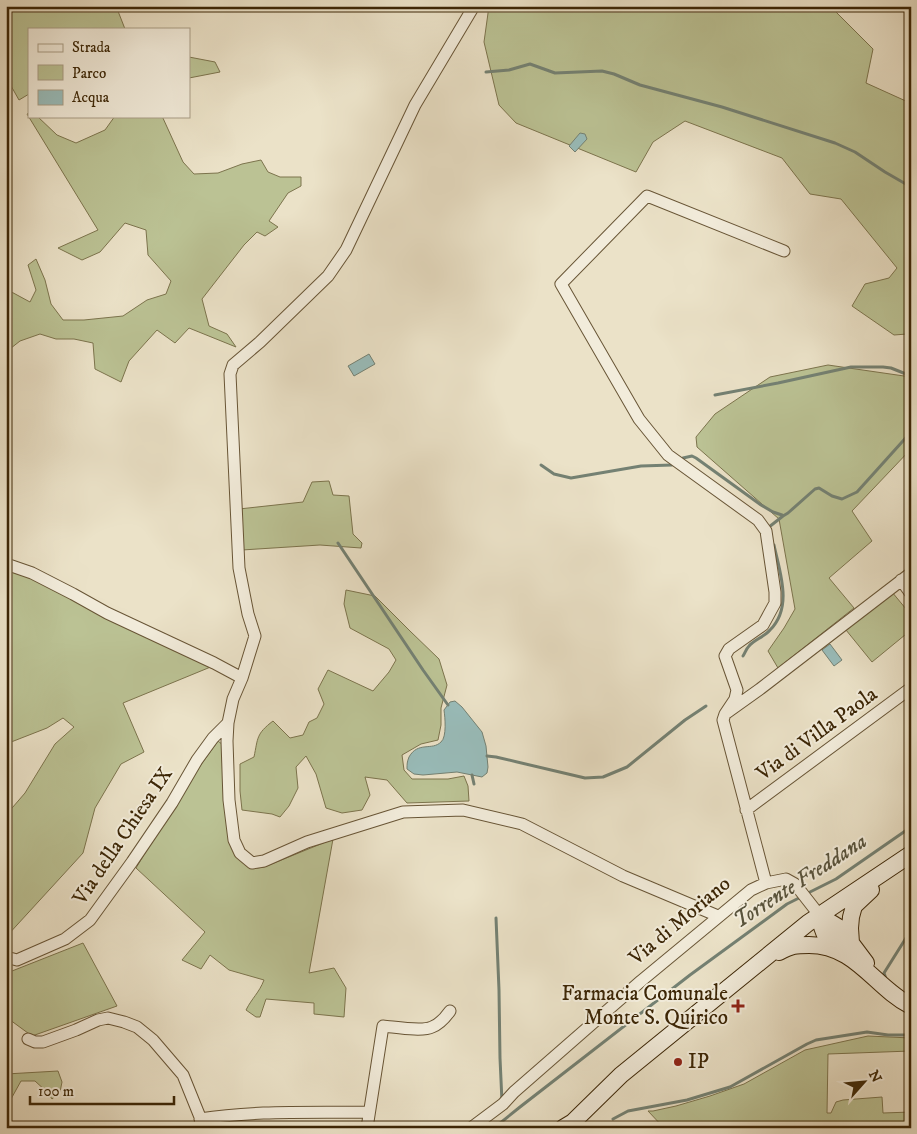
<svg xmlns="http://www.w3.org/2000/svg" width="917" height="1134" viewBox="0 0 917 1134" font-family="'IM FELL DW Pica',serif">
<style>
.green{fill:#bbc294;stroke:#7c744d}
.water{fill:#99bdbb;stroke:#748173}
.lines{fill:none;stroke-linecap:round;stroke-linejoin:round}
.stream{stroke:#748173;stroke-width:3}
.street-casing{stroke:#685536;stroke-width:13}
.secondary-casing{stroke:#3c2606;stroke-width:18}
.street{stroke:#f2ecdb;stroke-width:11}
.secondary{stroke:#f2ecdb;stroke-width:16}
.poi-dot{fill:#8f2418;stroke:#f2ecdb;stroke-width:2}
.labels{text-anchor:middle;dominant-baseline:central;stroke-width:4;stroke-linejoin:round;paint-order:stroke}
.street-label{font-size:21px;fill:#3c2606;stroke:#f2ecdb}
.poi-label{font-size:21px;fill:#3c2606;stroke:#f2ecdb;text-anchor:end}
.water-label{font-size:22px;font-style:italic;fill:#58533c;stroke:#f2ecdb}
</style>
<rect width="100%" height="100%" fill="#ebe2c8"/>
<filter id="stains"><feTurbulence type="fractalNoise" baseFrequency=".004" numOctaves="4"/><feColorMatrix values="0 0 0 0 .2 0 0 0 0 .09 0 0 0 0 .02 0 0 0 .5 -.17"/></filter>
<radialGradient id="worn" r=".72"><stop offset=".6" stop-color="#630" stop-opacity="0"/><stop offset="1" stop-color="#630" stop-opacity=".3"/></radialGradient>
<path class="green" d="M6,6H116L125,29H29V94L19,100L6,77Z
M489,6H830L873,49L866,83L908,102L911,99V331L907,334L894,335L852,306L865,284L889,278L897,268L841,199L810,194L782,158L685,121L653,142L636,172L516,123L499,105L484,42Z
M189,57L215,62L220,72L189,78Z
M29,113V116H37L57,135L76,143L105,130L115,116H162L183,162L194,174L218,173L242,164L261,160L268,172L280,177H301V186L288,193L269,221L278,227L265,236L257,232L244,245L202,299L209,326L227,334L236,347L189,328L175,343L157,330L129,361L121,382L95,369L93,343L74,339H56L40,334L20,341L6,352V289L30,302L36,290L28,265L36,259L45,280L51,304L63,320H84L123,316L147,300L166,294L171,281L148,255L146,230L125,223L100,252L82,260L58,248L98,230L27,114Z
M828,365L911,377V449L852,511L872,541L829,578L854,608L778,668L768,651L784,628L795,609L779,519L697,447L696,437L715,414L770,377Z
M329,481L333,495L349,496L353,534L362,543L361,548L320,545L242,550L239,509L303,502L312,482Z
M6,563L213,666L123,703L144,752L121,764L95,808L83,853L6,937V815L25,793L55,744L74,727L63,718L47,728L6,744Z
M346,590L375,596L410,631L439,659L447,685L441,708V725L438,740L421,744L402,755L404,770L412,779H448L464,776L468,786L469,801L407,803L387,780L365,777L370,795L362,810L342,813L326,808L316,774L306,756L296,767L298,788L289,806L280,817L272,814L242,810L240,791V764L254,757C258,738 256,734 273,721L290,738L303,735L309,722L317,718L324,704L318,689L328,670L373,691L389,672L396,660L389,649L350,628L344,604Z
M892,592L911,615V630L872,662L846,630Z
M218,741L223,745L232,843L257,868L264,867L333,839L309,973L334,968L346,988L344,1017L314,1014V1003L266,999L260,1017H256L246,1010C252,998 259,993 264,980L229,970L210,955L201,969L182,960L205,932L136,868L183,790Z
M83,943L117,1006L32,1036L6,1017V972L12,971Z
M868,1036L911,1038V1051L828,1054L827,1113H831L836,1102L843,1100L882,1097L883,1113L911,1112V1128H664L648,1111H653L676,1106L710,1096L744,1084L805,1050Z
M58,1071L62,1082L60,1092L52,1099L47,1092L35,1081H21L11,1099L6,1098V1074Z"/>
<path class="water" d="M580,133L585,134L587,139L575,152L569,146Z
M369,354L375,364L354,376L348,366Z
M830,644L842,660L834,666L822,650Z
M455,701L462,707L482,732L486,746L488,767L487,773L482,777L457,772L423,775L414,774L407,769C407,764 407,762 409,757C418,741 432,751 441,742C447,737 445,717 444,710L450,702Z"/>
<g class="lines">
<path class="stream" d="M486,72L509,70L530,64L555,73L602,71L614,74L640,85L722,107L835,143L855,152L885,172L911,187
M715,395L778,383L851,367H883L891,368L911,376
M683,458L692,456L696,458L761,505L773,512L782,515
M541,465L554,474L571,478L641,466L672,465
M770,530L769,527L783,516L788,513L815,489L819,488L832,496L842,499L857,492L911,432
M338,543L423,670L448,705
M743,656C745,653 746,649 749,646C754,640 764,637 770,630C793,607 780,573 774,545
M487,756L496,757L585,778L603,777L627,767L685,720L706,706
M472,775L474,784
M806,894L836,879L911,827
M496,918L499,990L500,1058L502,1102
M886,979L884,973L911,930
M613,1119L628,1111L687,1100L730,1087L807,1044L816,1040L867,1032L888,1035H911
M494,1128L520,1107L690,975L787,904L801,897"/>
<g class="street-casing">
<path id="street" d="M474,6L415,105L346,250L328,276L260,342L233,365L230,374L239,568L248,614L255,636L242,678L233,699L228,723L227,741L229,800L234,840L240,853L252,863L264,861L307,842L403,812L463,810L522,824L623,876L718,916
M6,564L32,573L73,594L107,613L214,663L242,678
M901,580L911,594
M725,714L735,699L737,690L725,656L729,649L763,625L775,603V592L766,531L758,520L668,455L639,419L561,284L647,196L784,251
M746,810L911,688
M766,883L723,720L725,714L760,689L911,573
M6,957L17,960L65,939L90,920L132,862L172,803L197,760L213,738L228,723
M28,1039L35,1042H43L76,1030L98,1020L108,1018L124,1022L137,1027L153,1040L183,1075L200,1117L201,1128
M200,1119C256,1110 313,1113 369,1112
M367,1128L383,1026C395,1027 422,1032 432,1027C440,1024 445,1018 450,1011
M471,1128L503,1104L514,1092L641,981L751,890L766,883L786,879L795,884L820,916"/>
</g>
<g class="secondary-casing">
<path id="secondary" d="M820,916C822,934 827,940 841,951
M820,916L838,927L851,943
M779,952C792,945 795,945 809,945C856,945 874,987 911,1006
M866,963L851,943L850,928L851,917L854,906L871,890
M563,1128L573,1122L621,1075L808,923L911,854"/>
</g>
<use href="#street" class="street"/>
<use href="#secondary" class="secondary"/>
</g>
<g class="poi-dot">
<path d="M735.5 998.5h5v5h5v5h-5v5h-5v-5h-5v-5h5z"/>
<circle cx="678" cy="1062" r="5"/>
</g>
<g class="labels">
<g class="street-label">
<text transform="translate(817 734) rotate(-36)">Via di Villa Paola</text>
<text transform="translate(123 836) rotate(-56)">Via della Chiesa IX</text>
<text transform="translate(680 921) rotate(-40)">Via di Moriano</text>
</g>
<g class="poi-label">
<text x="728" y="994">Farmacia Comunale<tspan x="728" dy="24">Monte S. Quirico</tspan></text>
<text x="688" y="1062" text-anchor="start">IP</text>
</g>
<g class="water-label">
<text transform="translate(800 881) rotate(-33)">Torrente Freddana</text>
</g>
</g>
<rect width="917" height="1134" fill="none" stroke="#ebe2c8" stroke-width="25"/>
<rect x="8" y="8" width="902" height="1119" fill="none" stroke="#3c2606" stroke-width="2.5"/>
<rect x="12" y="12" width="892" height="1109" fill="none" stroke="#3c2606"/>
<rect x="28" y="28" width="162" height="90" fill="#f2ecdb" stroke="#a99d86"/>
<rect x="38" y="44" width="25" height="8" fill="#f2ecdb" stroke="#a99d86"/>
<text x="72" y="52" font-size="15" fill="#3c2606">Strada</text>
<rect x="38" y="65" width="25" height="15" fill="#bbc294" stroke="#a99d86"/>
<text x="72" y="78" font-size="15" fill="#3c2606">Parco</text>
<rect x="38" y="90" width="25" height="15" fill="#99bdbb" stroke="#a99d86"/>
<text x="72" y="102" font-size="15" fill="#3c2606">Acqua</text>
<g transform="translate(864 1082) rotate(63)" stroke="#f2ecdb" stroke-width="4" paint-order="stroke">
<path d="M0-4L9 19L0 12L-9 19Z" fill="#3c2606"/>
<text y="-8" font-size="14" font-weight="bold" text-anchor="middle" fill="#3c2606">N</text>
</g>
<path d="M30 1096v8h144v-8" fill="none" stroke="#3c2606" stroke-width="2.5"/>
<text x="38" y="1096" font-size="15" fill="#3c2606" stroke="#f2ecdb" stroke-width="4" paint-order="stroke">100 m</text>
<rect width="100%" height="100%" filter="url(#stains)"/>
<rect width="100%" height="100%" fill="url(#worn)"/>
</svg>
